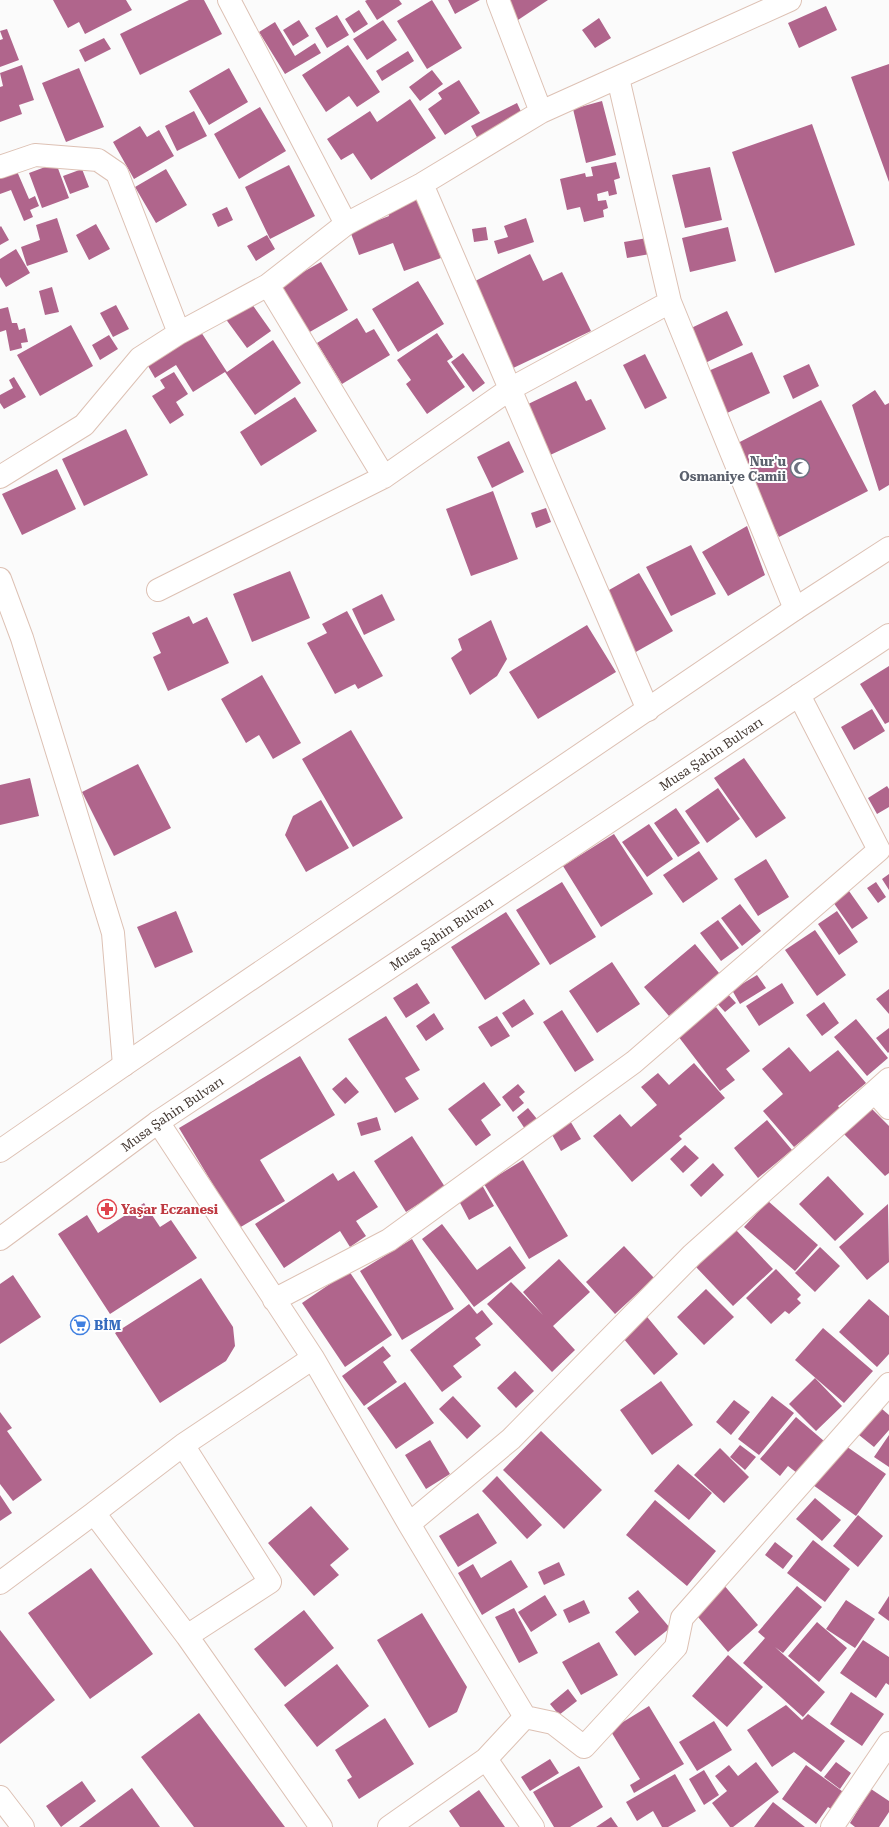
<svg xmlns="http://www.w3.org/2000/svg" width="889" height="1827" viewBox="0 0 889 1827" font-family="'Roboto Serif',serif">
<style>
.building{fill:#b0658c}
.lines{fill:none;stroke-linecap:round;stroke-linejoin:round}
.minor-casing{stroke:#ddc1b4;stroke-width:24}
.primary-casing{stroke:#ddc1b4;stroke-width:24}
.minor{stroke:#fff;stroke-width:22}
.primary{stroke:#fff;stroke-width:22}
.labels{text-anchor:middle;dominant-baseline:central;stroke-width:4;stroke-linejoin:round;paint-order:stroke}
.worship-label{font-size:13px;font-weight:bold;fill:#5b616d;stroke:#fff;text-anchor:end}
.street-label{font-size:13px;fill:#433832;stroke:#fff}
.health-label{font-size:13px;font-weight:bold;fill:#be3a42;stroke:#fff;text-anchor:start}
.shop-label{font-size:13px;font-weight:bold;fill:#366cbe;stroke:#fff;text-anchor:start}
</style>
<rect width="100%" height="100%" fill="#fbfbfb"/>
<path class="building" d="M53,0H126L132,10L85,34L79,22L68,28Z
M189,0H204L222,34L140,75L120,34Z
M367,0H399L402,4L377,20L365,1Z
M432,0L462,48L427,69L397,21Z
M448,0H480L455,14Z
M505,0H548L518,20Z
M826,6L837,30L799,48L788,23Z
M359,10L368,24L354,33L345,19Z
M337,15L349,35L327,48L315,28Z
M599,18L611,38L595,48L582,30Z
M299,20L309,36L293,46L283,30Z
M383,20L397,40L367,60L353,39Z
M275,22L295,56L315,43L321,53L285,74L259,32Z
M7,29L19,60L0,67V40L3,39L0,31Z
M104,38L111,49L85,62L79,50Z
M348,45L380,92L357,107L349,96L326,112L302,75Z
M408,51L414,61L382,81L376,71Z
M889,64V182L851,77Z
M22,65L34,100L19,105L22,114L0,122V87L3,86L0,73Z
M79,68L104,127L66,142L42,83Z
M229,68L248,102L209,125L189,91Z
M432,70L443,84L420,101L409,87Z
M459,80L480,113L445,135L428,109L442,99L438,93Z
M410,99L436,138L371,180L353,153L341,160L327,139L370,111L377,122Z
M602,101L616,155L586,163L573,109Z
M517,103L524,118L479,141L471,126Z
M260,107L286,151L239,179L214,134Z
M194,111L207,136L177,151L165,126Z
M812,124L855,245L775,273L732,152Z
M140,126L147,137L159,130L174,156L134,179L113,142Z
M616,162L620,178L614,180L617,194L609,196L608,191L597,194L598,201L606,200L608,208L603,210L604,217L584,222L580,207L567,210L560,179L585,173L586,177L593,176L591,167Z
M56,163L69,198L42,208L29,173Z
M289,165L315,216L270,239L245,187Z
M710,167L722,220L685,228L672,175Z
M16,169L29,199L35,196L39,206L30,210L33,217L24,221L11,190L0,194V176Z
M82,169L89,187L70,194L63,176Z
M166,169L187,205L156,223L135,187Z
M418,196L441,258L404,271L393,243L359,255L350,231L389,216L386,208Z
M227,207L233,220L218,227L212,214Z
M57,218L68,252L27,266L21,247L40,240L36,225Z
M526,218L534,242L498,254L494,241L508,237L504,226Z
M96,224L110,249L89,260L76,235Z
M1,226L9,240L0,245V227Z
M486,227L488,240L474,242L472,229Z
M728,227L736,261L690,272L682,238Z
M267,235L275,249L256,261L247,246Z
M647,238L650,254L627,258L624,242Z
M16,249L30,273L6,287L0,277V259Z
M530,254L543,281L562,272L591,331L509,370L467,285Z
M321,262L348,310L308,333L280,285Z
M418,281L444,324L398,352L372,309Z
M52,287L59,312L45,315L39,291Z
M249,300L271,331L247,348L225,318Z
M116,305L129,329L113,337L100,313Z
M8,307L12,323H17L19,330L25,328L28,342L21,343L22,348L10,351L6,330L0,332V309Z
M727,311L743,345L703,364L687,330Z
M357,318L366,333L374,329L390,355L342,384L317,343Z
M71,325L93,366L40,396L17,355Z
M201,332L227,372L273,340L301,383L255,415L225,372L193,392L176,365L155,378L148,366Z
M437,333L453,357L447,361L465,387L427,414L406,384L411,380L397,360Z
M109,335L118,349L100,360L92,345Z
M752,352L770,393L725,414L706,372Z
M463,353L485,383L473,392L451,362Z
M645,354L667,398L645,409L623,365Z
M809,364L819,386L793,399L783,376Z
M174,372L188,394L176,402L184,415L170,424L152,396L165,388L160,380Z
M14,377L26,397L4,409L0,403V395L13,388L9,380Z
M576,381L586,401L591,399L606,429L548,456L524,406Z
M875,390L885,405L889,403V485L879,491L852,405Z
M295,397L317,431L261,466L240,432Z
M821,400L868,491L779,537L732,446Z
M126,429L148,475L84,506L62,459Z
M509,441L524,472L492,488L477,457Z
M57,469L76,509L22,535L2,494Z
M493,491L518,559L471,576L446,509Z
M546,508L551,522L536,528L531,513Z
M747,526L765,575L728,596L702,552Z
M691,545L716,594L671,616L646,567Z
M290,571L310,618L252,642L233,594Z
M639,573L673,631L627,657L602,594Z
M382,594L395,620L364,635L352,609Z
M347,611L383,676L358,689L355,684L335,694L307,643L327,633L322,624Z
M189,616L193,624L207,617L229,663L168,691L153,657L161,653L152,633Z
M491,620L507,659L497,676L470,695L451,658L462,650L458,639Z
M587,625L616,672L538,719L509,672Z
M889,666V722L885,724L860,684Z
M262,675L301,743L273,759L259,735L246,743L221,699Z
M872,709L885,731L854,750L841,727Z
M351,730L403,818L353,847L302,759Z
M744,758L786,818L756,838L714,778Z
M138,764L171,828L114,856L82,792Z
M30,778L39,816L0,825V785Z
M887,786L889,789V807L877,814L868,798Z
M718,788L740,819L707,843L685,811Z
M321,800L349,848L306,872L285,835L293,816Z
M676,808L700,843L678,857L654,823Z
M649,824L673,859L647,877L622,842Z
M614,834L653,894L601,927L563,866Z
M699,851L718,879L683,903L663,875Z
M766,859L789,897L758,916L734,879Z
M889,874V890L882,879Z
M562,882L596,937L550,965L516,910Z
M876,882L886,897L878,903L867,888Z
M849,891L868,918L852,929L833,902Z
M740,904L761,931L742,946L721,918Z
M176,911L193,952L155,968L137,927Z
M837,911L858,942L839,955L818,924Z
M506,912L540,964L485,1000L451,947Z
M718,920L739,948L721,961L700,933Z
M815,930L846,975L817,996L785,950Z
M695,944L719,973L669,1016L644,987Z
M612,962L640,1004L597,1033L569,991Z
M757,975L766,988L740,1004L732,990Z
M417,983L430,1003L406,1018L393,998Z
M782,983L794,1003L759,1026L746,1006Z
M889,989V1014L876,999Z
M725,991L736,1003L725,1012L714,1000Z
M524,999L534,1014L512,1028L502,1013Z
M824,1002L839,1023L822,1036L806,1015Z
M716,1007L750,1051L726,1069L735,1080L720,1091L678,1036Z
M562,1010L594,1060L575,1072L543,1022Z
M434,1013L444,1029L426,1041L416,1026Z
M386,1016L420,1070L405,1078L419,1099L395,1113L348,1039Z
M497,1016L510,1036L491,1047L478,1027Z
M856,1019L888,1058L867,1076L834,1037Z
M889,1028V1052L888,1053L876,1038Z
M789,1047L810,1072L838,1050L866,1083L838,1106L840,1109L794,1147L763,1111L783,1094L762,1069Z
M300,1056L335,1115L260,1160L285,1201L239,1228L179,1128Z
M694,1063L725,1098L679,1136L682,1139L632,1182L593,1136L620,1114L631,1127L657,1105L641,1087L658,1073L669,1085Z
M346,1077L359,1092L345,1104L332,1089Z
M484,1082L501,1105L481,1120L491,1135L476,1146L448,1109Z
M518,1084L525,1092L519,1097L524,1103L513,1112L502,1097Z
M528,1108L537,1119L525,1129L517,1117Z
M871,1108L889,1126V1173L885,1176L844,1134Z
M377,1117L381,1130L361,1136L357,1123Z
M569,1119L581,1139L561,1151L550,1131Z
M767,1120L792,1150L758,1178L734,1148Z
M412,1136L445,1187L406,1212L374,1161Z
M685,1145L699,1158L683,1173L670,1159Z
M523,1160L568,1236L529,1259L484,1184Z
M713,1163L724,1175L701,1197L690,1185Z
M354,1171L378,1207L356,1221L366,1236L350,1247L340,1231L284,1268L255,1224L333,1173L338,1181Z
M828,1176L864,1214L835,1241L799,1204Z
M482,1185L494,1206L469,1220L458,1199Z
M768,1201L818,1245L795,1271L744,1227Z
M144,1203L160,1227L171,1220L197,1258L110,1314L58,1234L87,1215L98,1233Z
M888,1204L889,1262L867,1280L839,1247Z
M442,1224L477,1270L510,1246L526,1268L474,1307L422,1239Z
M736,1230L773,1269L733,1306L696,1267Z
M412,1239L454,1309L402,1340L360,1271Z
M624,1246L654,1278L615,1314L586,1282Z
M820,1247L840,1266L815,1292L795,1273Z
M559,1259L590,1292L553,1326L575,1350L552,1372L487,1304L511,1282L543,1315L523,1292Z
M776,1269L801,1295L797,1299L801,1303L789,1314L785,1311L771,1324L746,1298Z
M349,1271L392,1335L345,1367L302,1303Z
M13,1275L41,1317L0,1344V1284Z
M201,1278L233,1327L235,1346L226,1361L160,1403L115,1333Z
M706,1289L734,1317L704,1345L677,1317Z
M869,1299L889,1316V1354L877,1367L839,1332Z
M469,1304L477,1314L482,1310L493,1324L475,1338L481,1345L453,1366L462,1377L442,1392L410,1350Z
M643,1312L678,1354L654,1375L618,1332Z
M823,1328L873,1371L844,1403L795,1360Z
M383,1346L391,1356L383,1362L397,1382L364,1406L342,1376Z
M515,1371L534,1391L516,1408L497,1388Z
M815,1378L842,1406L816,1431L789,1404Z
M661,1381L693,1425L652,1455L620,1410Z
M405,1382L434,1423L396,1449L367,1408Z
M453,1396L481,1426L467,1439L439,1409Z
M772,1396L794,1413L759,1455L738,1439Z
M734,1400L750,1412L731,1435L716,1422Z
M882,1409L889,1415V1430L874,1447L859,1435Z
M0,1412L12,1428L7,1431L42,1480L13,1501L0,1484Z
M796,1417L824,1441L797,1473L788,1466L780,1476L760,1459Z
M541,1431L602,1490L564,1529L503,1470Z
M889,1435V1467L874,1457Z
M430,1440L450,1474L426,1489L405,1455Z
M843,1444L886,1474L856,1516L813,1485Z
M740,1445L756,1457L745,1470L730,1457Z
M720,1448L749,1477L724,1503L694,1475Z
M678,1464L712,1493L689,1520L654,1491Z
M497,1476L542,1525L527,1539L482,1491Z
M0,1495L12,1513L0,1521Z
M815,1498L841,1520L822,1541L796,1519Z
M655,1500L716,1551L687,1586L626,1535Z
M311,1506L349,1549L330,1565L339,1575L314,1596L268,1543Z
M478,1513L497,1543L458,1567L439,1536Z
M858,1515L883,1536L858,1567L833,1546Z
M813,1540L850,1569L825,1602L787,1573Z
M775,1542L793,1556L783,1569L765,1555Z
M511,1560L528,1587L482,1615L458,1573L473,1564L481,1578Z
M559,1562L565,1575L544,1585L538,1572Z
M91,1568L153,1654L90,1699L28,1613Z
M723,1584L758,1625L728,1652L692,1610Z
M797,1586L822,1607L783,1653L775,1647L825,1692L803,1717L743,1663L765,1638L758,1632Z
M638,1590L670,1628L635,1656L615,1632L639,1612L628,1598Z
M545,1595L557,1615L531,1632L518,1612Z
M889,1596V1621L878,1613Z
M584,1600L590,1613L569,1623L563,1610Z
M846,1600L875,1619L855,1648L826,1629Z
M514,1608L538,1653L519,1663L495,1617Z
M304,1610L334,1648L285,1687L254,1649Z
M422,1613L467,1687L457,1712L429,1728L377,1640Z
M817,1622L847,1648L819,1682L788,1656Z
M0,1630L55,1700L0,1744Z
M863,1640L889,1657V1685L886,1683L876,1698L840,1673Z
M599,1642L618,1675L581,1695L562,1662Z
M728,1655L763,1687L727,1727L692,1696Z
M337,1664L369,1706L317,1747L284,1705Z
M568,1689L577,1701L559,1715L550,1704Z
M851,1692L884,1714L862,1746L830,1724Z
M786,1705L802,1720L808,1714L845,1741L821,1772L794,1752L772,1767L747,1730Z
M649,1706L684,1764L634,1793L630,1785L640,1779L610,1730Z
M199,1713L285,1827H194L141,1757Z
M385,1718L414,1764L359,1799L347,1780L352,1777L335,1750Z
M714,1721L732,1750L697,1771L679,1742Z
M550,1759L559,1773L530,1791L521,1777Z
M756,1762L779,1792L733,1827H730L712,1803L727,1791L715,1776L729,1765L738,1776Z
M836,1762L851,1773L840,1789L824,1777Z
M806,1765L846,1794L834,1811L828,1807L816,1824L782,1799Z
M579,1766L603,1807L570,1827H554L533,1792Z
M704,1770L719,1795L704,1805L689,1779Z
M675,1774L696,1811L668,1827H662L653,1811L637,1821L626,1802Z
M82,1781L96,1801L61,1827L46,1806Z
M132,1788L160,1827H79Z
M871,1789L889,1801V1812L879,1827H855L850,1823Z
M479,1790L505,1827H460L449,1811Z
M773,1802L805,1827H754Z
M611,1817L618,1827H596Z"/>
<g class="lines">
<g class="minor-casing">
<path id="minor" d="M229,0L346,224
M498,0L541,112
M618,78L670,302L795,609
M0,167L35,155L98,160L117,173L179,333L140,358L84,425L0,477
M422,184L648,710
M268,285L384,477
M179,333L268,285L346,224L422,184L541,112L790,0
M0,579L22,638L113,933L124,1065
M158,590L384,477L510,389L670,302
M875,1092L889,1108
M158,1122L313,1358L409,1524L525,1717L553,1723L584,1747L676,1647L682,1618L889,1384
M274,1300L389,1240L634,1062L879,850L799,695
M183,1445L313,1358
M94,1513L183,1445L270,1582L187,1636
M409,1524L511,1439L692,1255L889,1079
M0,1583L94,1513L187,1636L321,1827
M486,1759L533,1827
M0,1797L23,1827
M389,1827L486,1759L525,1717
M832,1827L889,1743"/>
</g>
<g class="primary-casing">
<g id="primary">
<path d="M0,1151L124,1065L795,609L889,548"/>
<path id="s1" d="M0,1239L158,1122L889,635"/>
</g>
</g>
<use href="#minor" class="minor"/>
<use href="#primary" class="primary"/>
</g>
<defs>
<g id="mosque-ring" transform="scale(1)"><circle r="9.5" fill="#fff" stroke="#6b7280" stroke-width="1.5"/><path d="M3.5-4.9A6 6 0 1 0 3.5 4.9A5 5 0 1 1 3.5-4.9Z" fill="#6b7280"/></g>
<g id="pharmacy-ring" transform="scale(1)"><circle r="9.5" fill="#fff" stroke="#e0444e" stroke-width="1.5"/><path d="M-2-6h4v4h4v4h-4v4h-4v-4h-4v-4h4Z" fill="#e0444e"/></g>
<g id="supermarket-ring" transform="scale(1)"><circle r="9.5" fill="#fff" stroke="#3f7fe0" stroke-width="1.5"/><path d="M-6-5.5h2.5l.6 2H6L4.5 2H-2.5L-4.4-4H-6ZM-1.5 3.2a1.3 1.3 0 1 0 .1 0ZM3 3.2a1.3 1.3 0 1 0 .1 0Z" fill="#3f7fe0"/></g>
</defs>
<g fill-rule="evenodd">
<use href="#mosque-ring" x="800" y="468"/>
<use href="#pharmacy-ring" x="107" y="1209"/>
<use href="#supermarket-ring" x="80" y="1325"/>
</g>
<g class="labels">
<g class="worship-label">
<text x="786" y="461">Nur'u<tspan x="786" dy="15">Osmaniye Camii</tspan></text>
</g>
<g class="street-label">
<text stroke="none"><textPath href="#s1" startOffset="861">Musa Şahin Bulvarı</textPath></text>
<text stroke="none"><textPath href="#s1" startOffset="537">Musa Şahin Bulvarı</textPath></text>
<text stroke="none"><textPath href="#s1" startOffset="213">Musa Şahin Bulvarı</textPath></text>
</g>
<g class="health-label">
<text x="121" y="1209">Yaşar Eczanesi</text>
</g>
<g class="shop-label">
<text x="94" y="1325">BİM</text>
</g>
</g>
</svg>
